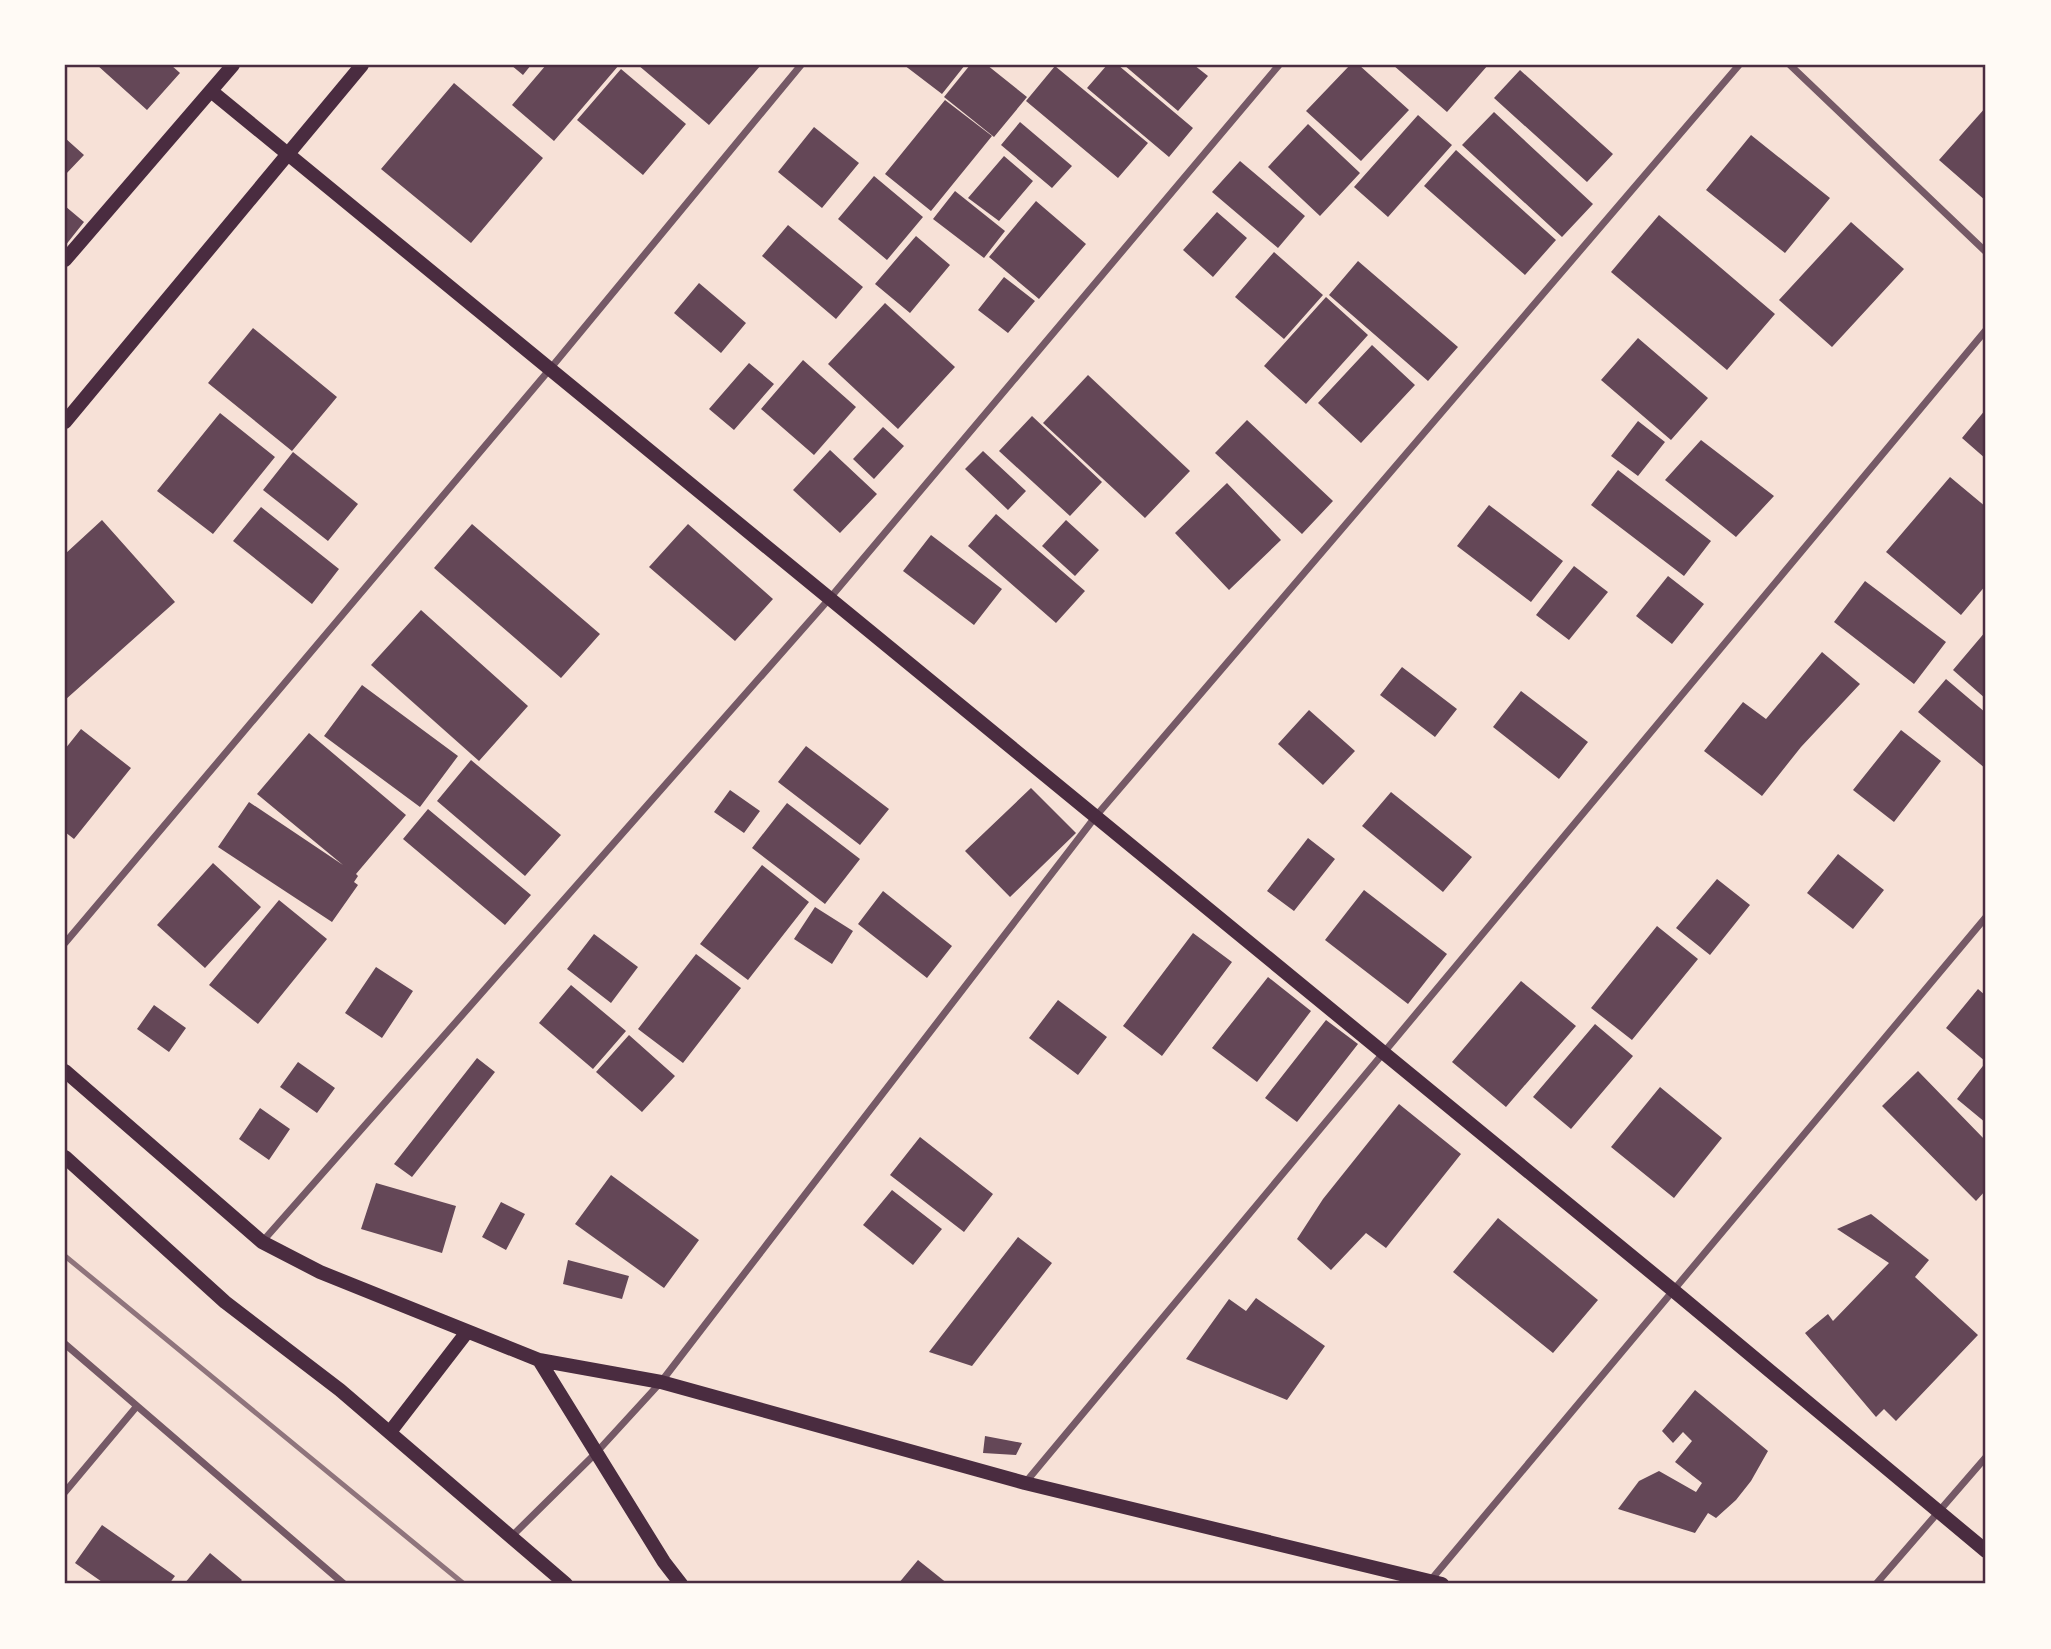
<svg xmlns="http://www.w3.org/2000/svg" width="2051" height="1649" viewBox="0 0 2051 1649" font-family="'Varela Round',sans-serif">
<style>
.building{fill:#644757}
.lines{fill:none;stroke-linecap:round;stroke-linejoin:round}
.minor{stroke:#755966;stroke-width:7}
.secondary{stroke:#4a2c40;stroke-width:14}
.rail{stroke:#8f747c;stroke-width:5}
.neatline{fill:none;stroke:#4a2c40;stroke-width:2.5}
</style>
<rect width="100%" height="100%" fill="#f7e1d7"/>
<path class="building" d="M97,65H171L180,73L147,110Z
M511,65H531L523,75Z
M546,65H619L554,141L512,105Z
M638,65H761L709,125Z
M904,65H965L942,94Z
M970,65H987L1027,97L994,137L944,97Z
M1107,65H1118L1193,128L1169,157L1087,88Z
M1124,65H1194L1208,76L1178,111Z
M1350,65H1359L1409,110L1361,161L1306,111Z
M1393,65H1488L1447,112Z
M1055,66L1148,143L1118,178L1026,101Z
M621,69L686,124L643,175L577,120Z
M1520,70L1613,154L1587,182L1494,98Z
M454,83L543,158L471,243L381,169Z
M945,100L992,136L931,211L885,174Z
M1986,107V201L1939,160Z
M1494,112L1593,204L1562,237L1462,145Z
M1418,115L1452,145L1388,217L1354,187Z
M1020,122L1072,166L1052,188L1001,145Z
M1308,124L1360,173L1320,216L1268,167Z
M814,127L859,163L822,208L778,172Z
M1751,135L1830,198L1785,253L1706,190Z
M65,138L84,155L65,175Z
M1456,150L1556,240L1525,275L1424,186Z
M1004,156L1033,181L999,221L968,198Z
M1240,161L1305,216L1278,248L1212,192Z
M874,176L923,217L887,260L838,219Z
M955,191L1005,231L984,258L933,219Z
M1036,201L1086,244L1039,299L989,257Z
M65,206L84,222L65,246Z
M1217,212L1247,238L1213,277L1183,250Z
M1659,215L1775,314L1727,370L1611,272Z
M1851,222L1904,269L1832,347L1779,300Z
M788,225L863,287L836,319L762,256Z
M916,236L950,265L910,313L875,284Z
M1274,252L1323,295L1284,339L1235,297Z
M1358,261L1458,347L1428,381L1329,295Z
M1004,277L1035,301L1008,333L978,310Z
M699,283L746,323L721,353L674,313Z
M1326,297L1368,335L1306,404L1264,366Z
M885,303L955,367L898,429L828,364Z
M253,328L337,397L292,451L208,383Z
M1638,338L1708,398L1671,440L1601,380Z
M1372,345L1415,385L1361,443L1318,403Z
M803,360L856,407L814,455L761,409Z
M749,363L774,384L734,430L709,409Z
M1088,375L1190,471L1145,518L1043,423Z
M1986,409V459L1962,438Z
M220,413L275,457L213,534L157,491Z
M1032,416L1102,482L1070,516L999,451Z
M1247,420L1333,501L1302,534L1215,453Z
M1638,421L1665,442L1638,476L1611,456Z
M883,427L904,446L874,479L853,459Z
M1701,440L1774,496L1736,537L1665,480Z
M830,450L877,494L840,533L793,490Z
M983,451L1026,491L1008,510L965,469Z
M293,452L358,504L328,541L263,490Z
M1618,470L1711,541L1684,576L1591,505Z
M1950,477L1986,507V585L1961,615L1886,552Z
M1227,483L1281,540L1229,590L1175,533Z
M1489,505L1563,561L1531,602L1457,546Z
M261,507L339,569L312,604L233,541Z
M996,514L1085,591L1056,623L968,546Z
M102,520L175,602L65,700V554Z
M1066,520L1099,550L1075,576L1042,546Z
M472,524L600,634L561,678L434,568Z
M688,524L773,599L735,641L649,567Z
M931,535L1002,589L974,625L903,571Z
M1574,566L1608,592L1569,640L1536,615Z
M1668,576L1704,604L1672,644L1636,616Z
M1865,581L1946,642L1914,684L1834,622Z
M421,610L528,706L479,761L371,665Z
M1986,631V699L1953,670Z
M1822,652L1860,684L1801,747L1762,796L1704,751L1743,702L1766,719Z
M1402,667L1457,709L1435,737L1380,695Z
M1946,679L1986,713V769L1918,712Z
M362,685L458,756L420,807L324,736Z
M1521,691L1588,742L1559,779L1493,727Z
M1309,710L1355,751L1323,785L1278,744Z
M81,729L131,768L74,839L65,832V749Z
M1901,730L1941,761L1894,822L1853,790Z
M309,733L406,815L356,874L358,876L354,882L358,885L332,922L218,847L249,802L343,865L257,794Z
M806,746L889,809L860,845L778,782Z
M471,760L561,835L525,876L437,801Z
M1031,788L1076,833L1010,897L965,851Z
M730,790L760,811L744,833L714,812Z
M1391,792L1472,857L1443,892L1362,826Z
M787,803L860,859L825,904L752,848Z
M428,809L531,895L505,925L403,839Z
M1308,838L1335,859L1294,911L1267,891Z
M1838,854L1884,890L1853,929L1807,893Z
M213,863L261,907L205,968L157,925Z
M762,865L809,902L748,980L700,944Z
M1717,879L1750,905L1710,955L1676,928Z
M1364,890L1447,954L1408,1004L1325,940Z
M883,891L952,946L927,978L858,924Z
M279,900L327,939L258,1024L209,985Z
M815,907L853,931L832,964L794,939Z
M1657,926L1698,959L1632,1040L1591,1008Z
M1193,933L1232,962L1162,1056L1123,1026Z
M594,934L638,967L611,1003L567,969Z
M696,954L741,988L683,1063L638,1029Z
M376,967L413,991L382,1038L345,1013Z
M1268,977L1311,1011L1257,1082L1212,1048Z
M1521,981L1576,1026L1506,1107L1452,1062Z
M571,985L626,1031L593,1069L539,1023Z
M1978,989L1986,996V1123L1957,1099L1986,1062L1946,1028Z
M1058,1000L1107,1037L1078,1075L1029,1038Z
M154,1005L186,1028L169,1052L137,1029Z
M1326,1020L1358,1044L1297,1122L1265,1098Z
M1595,1024L1633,1056L1571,1129L1533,1097Z
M629,1035L675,1076L642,1112L596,1072Z
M477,1058L495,1072L412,1177L394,1164Z
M298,1062L335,1088L317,1113L280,1087Z
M1918,1071L1986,1141V1190L1976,1201L1882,1106Z
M1660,1087L1722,1138L1674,1198L1611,1147Z
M1399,1104L1461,1154L1386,1248L1366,1233L1331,1270L1297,1239L1323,1199Z
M260,1108L290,1129L269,1160L239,1139Z
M920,1137L993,1194L964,1232L890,1175Z
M611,1175L699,1240L664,1288L575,1224Z
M376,1183L456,1206L442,1253L361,1229Z
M892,1190L942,1229L913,1265L863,1225Z
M501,1202L525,1214L506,1250L482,1237Z
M1871,1214L1929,1260L1915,1277L1978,1335L1896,1421L1884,1409L1876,1417L1805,1333L1828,1314L1833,1321L1889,1263L1837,1229Z
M1498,1218L1598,1300L1553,1353L1453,1272Z
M1018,1237L1052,1263L972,1366L929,1352Z
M568,1260L629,1276L622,1299L563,1284Z
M1256,1298L1325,1346L1287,1400L1186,1359L1229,1299L1246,1311Z
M1695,1390L1768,1451L1751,1481L1736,1500L1716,1518L1708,1513L1695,1533L1618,1509L1639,1481L1659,1471L1696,1492L1702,1483L1675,1462L1692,1441L1683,1432L1673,1443L1662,1431Z
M985,1436L1022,1443L1016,1455L983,1453Z
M102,1525L175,1576L169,1584H105L75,1563Z
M210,1553L242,1580L238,1584H184Z
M918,1560L948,1584H898Z"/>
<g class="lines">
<path class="minor" d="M1790,65L1986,252
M65,943L550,369L801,65
M262,1242L830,598L1279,65
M65,1344L344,1584
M1025,1483L1986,330
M65,1492L137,1406
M512,1536L595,1454L661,1382L1096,816L1739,65
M1430,1581L1986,917
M1876,1584L1986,1457"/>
<path class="secondary" d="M211,91L1674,1291L1986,1551
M65,260L233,65
M65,422L362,65
M65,1071L262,1242L320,1272L539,1360L661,1382L1025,1483L1442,1584
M65,1157L225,1302L340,1390L566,1584
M539,1360L664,1562L681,1584
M390,1432L467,1332"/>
<path class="rail" d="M65,1256L464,1584"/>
</g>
<rect width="2051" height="1649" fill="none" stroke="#fffaf5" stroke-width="133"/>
<rect x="66" y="66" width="1918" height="1516" class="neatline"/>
</svg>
